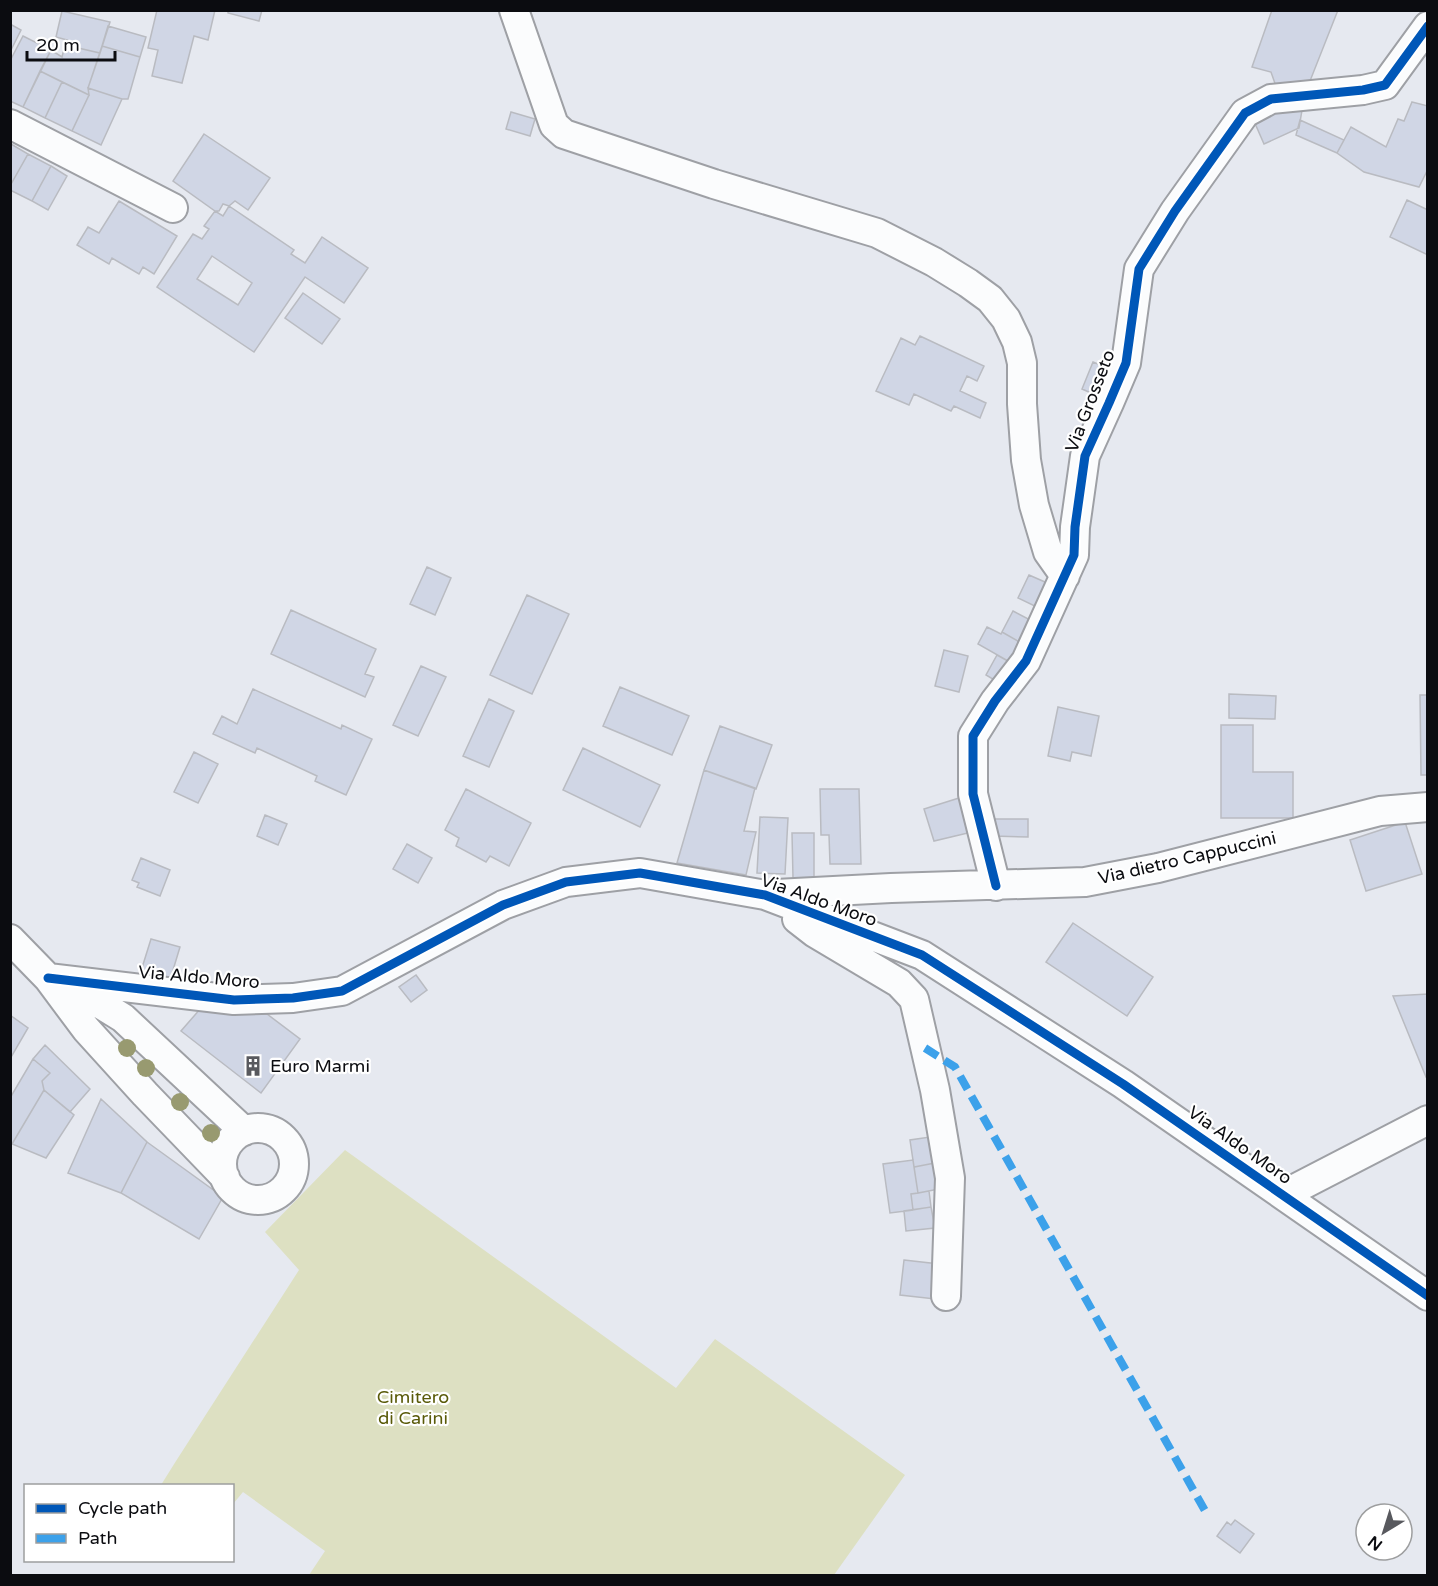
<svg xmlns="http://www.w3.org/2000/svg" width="1438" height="1586" viewBox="0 0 1438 1586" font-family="'Varela Round',sans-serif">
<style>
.green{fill:#dde0c2}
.building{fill:#d0d6e5;stroke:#b9bbc1;stroke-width:1.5;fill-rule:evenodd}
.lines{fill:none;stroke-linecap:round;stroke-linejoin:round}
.street-casing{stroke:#9ea0a5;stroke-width:32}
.street{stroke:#fbfcfd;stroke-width:28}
.quiet{stroke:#3ca1ea;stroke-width:8;stroke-dasharray:15 8;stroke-linecap:butt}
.cycleway-casing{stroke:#fff;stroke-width:13}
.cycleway{stroke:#0057b8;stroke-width:9}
.tree{fill:#989a70}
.labels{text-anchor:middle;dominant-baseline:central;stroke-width:4.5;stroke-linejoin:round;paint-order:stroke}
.street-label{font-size:18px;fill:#0b0c10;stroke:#fff}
.poi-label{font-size:18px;fill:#0b0c10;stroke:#fff;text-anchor:start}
.park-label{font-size:18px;fill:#595a08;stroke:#fff}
</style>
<rect width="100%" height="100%" fill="#e6e9f0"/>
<path class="green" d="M345,1150L676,1388L715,1339L905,1475L834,1575H309L325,1551L243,1492L233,1504L232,1486L161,1485L176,1461L299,1270L265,1232Z"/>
<path class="building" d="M157,10H215L208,40L194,36L182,83L152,76L158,50L148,48Z
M228,10H262L259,21L228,13Z
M1272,10H1338L1310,81L1278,92L1271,72L1252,67Z
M62,11L110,22L100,53L65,45L67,40L56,37Z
M10,24L21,30L10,52Z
M108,26L146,37L140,57L102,46Z
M23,36L51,50L23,107L10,101V61Z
M65,45L100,53L88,88L89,95L40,71L51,50L62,57Z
M102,46L140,57L128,99H122L88,88Z
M40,71L62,82L45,118L23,107Z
M62,82L89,95L72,131L45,118Z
M88,88L122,99L101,145L72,131L89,95Z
M1412,102L1428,106V169L1419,187L1364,172L1337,153L1351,127L1386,147L1398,119L1404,121Z
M1284,107L1302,110L1299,128L1264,144L1254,121Z
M511,112L535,119L530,136L506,129Z
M1300,120L1344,140L1337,153L1296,135Z
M204,134L270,178L248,210L235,201L229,206L223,204L219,211H215L173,181Z
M11,144L28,154L10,186V145Z
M28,154L51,166L32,201L10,190V186Z
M51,166L67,176L48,210L32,201Z
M1407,200L1428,210V255L1390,237Z
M119,201L177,236L154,274L143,267L139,274L112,258L109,264L77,245L88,227L99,233Z
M229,206L294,250L291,254L305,263L322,237L368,268L344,303L305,277L254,352L157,287L193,234L202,239L209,229L204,226L215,211L223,216ZM212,256L252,283L238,305L197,279Z
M303,293L340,319L322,344L285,318Z
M920,336L984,366L977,381L967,376L960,391L986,403L980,418L954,406L951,411L914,394L909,405L876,391L901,338L915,345Z
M1093,362L1117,372L1105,399L1082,389Z
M427,567L451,578L435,615L410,604Z
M1029,575L1054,586L1043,610L1018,598Z
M527,595L569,614L532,694L490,675Z
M291,610L376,649L365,674L374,677L365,697L271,654Z
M1013,611L1038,624L1028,647L1002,632Z
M987,627L1001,634L1002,632L1028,647L1015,665L978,644Z
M944,650L968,656L959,692L935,686Z
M997,655L1015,665L1001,684L986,675Z
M421,666L446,677L418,736L393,725Z
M620,687L689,716L672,755L603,726Z
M253,689L341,729L342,725L372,739L346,795L315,781L317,776L257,748L255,753L213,734L222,716L237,724Z
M1229,694L1276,696L1275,719L1229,718Z
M1420,695H1428V775H1421Z
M489,699L514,711L489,767L463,756Z
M1058,707L1099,716L1091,756L1072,752L1070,761L1048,756Z
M1221,725H1253V772H1293V818H1221Z
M720,726L772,745L756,789L704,770Z
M583,748L660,785L640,827L563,790Z
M194,752L218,764L198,803L174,792Z
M704,770L755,788L744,831L756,832L746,875L677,863Z
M466,789L531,823L509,866L490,856L486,862L456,846L459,838L445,830Z
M820,789H859L861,864H830L829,835H821Z
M959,798L972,832L934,841L924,809Z
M265,815L287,824L278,845L257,836Z
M760,817L788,818L785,874L757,873Z
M992,819H1028V837L992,836Z
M1405,822L1422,874L1366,891L1350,840Z
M792,833H814V878H793Z
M407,844L432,858L418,883L393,869Z
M141,858L170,870L160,896L137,887L139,883L132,880Z
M1073,923L1153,977L1127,1016L1046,962Z
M151,939L180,947L170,980L141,971Z
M416,975L427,990L411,1002L399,987Z
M1428,994V1076L1426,1077L1393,996Z
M201,1008L267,1014L300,1039L261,1093L181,1031Z
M10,1015L28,1028L10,1059Z
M45,1045L90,1089L70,1112L44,1090L42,1081L50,1073L33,1059Z
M33,1059L50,1073L42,1081L44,1090L12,1144H10V1098Z
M44,1090L74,1115L46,1158L12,1144Z
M101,1099L147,1142L121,1193L68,1173Z
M930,1137L935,1163L914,1167L910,1140Z
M147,1142L223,1197L199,1239L121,1193Z
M913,1160L918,1193L911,1194L913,1210L890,1213L883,1164Z
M935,1163L939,1189L918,1193L914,1167Z
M929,1191L931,1207L913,1210L911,1194Z
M931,1207L935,1228L906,1231L904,1211Z
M904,1260L939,1264L935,1299L900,1295Z
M1235,1520L1254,1534L1240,1553L1217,1536L1227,1522L1231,1525Z"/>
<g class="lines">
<g class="street-casing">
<path id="street" d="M514,10L554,125L564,134L714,184L877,233L934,262L968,283L990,299L1006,319L1017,342L1022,363V404L1026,460L1034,505L1048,552L1065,576
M10,124L173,208
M996,886L973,794V736L995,701L1026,661L1074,555L1075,527L1085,456L1109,403L1126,363L1139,269L1175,211L1245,113L1271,99L1363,90L1385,85L1428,26
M776,894L891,888L1085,882L1158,868L1380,811L1428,807
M797,919L815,933L899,983L914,999L935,1090L950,1178L946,1296
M10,939L48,978L86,1029L145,1094L225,1177
M48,978L234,1000L293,998L342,991L503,905L566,882L640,873L765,895L922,955L1123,1084L1428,1296
M66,987L102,1005L123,1018L244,1131
M222 1164a36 36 0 1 1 72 0a36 36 0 1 1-72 0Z
M1283,1195L1428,1120"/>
</g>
<use href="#street" class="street"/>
<path class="quiet" d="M925,1048L955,1067L1208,1516"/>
<g class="cycleway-casing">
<path id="cycleway" d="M996,886L973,794V736L995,701L1026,661L1074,555L1075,527L1085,456L1109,403L1126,363L1139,269L1175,211L1245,113L1271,99L1363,90L1385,85L1428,26
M48,978L234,1000L293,998L342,991L503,905L566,882L640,873L765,895L922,955L1123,1084L1428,1296"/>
</g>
<use href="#cycleway" class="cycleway"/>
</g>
<g class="tree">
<circle cx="127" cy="1048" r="9"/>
<circle cx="146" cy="1068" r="9"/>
<circle cx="180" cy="1102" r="9"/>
<circle cx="211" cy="1133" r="9"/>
</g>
<defs>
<g id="building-bare" transform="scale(1.62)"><path d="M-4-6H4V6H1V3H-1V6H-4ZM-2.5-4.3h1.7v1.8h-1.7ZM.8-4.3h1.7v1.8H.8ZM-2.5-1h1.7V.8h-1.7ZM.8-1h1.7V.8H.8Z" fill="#58595e" stroke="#fff" stroke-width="2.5" paint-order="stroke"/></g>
</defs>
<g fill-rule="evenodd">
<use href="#building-bare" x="253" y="1066"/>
</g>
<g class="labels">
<g class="street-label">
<text transform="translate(1090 401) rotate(-69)">Via Grosseto</text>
<text transform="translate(1187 858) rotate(-13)">Via dietro Cappuccini</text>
<text transform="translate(819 900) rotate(20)">Via Aldo Moro</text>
<text transform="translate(199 977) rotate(5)">Via Aldo Moro</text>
<text transform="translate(1240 1145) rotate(35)">Via Aldo Moro</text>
</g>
<g class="poi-label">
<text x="270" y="1066">Euro Marmi</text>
</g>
<g class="park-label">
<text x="413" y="1397">Cimitero<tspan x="413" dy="21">di Carini</tspan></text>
</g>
</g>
<rect width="1438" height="1586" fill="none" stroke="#0b0c10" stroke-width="24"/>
<rect x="24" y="1484" width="210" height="78" fill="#ffffff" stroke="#9d9e9f" stroke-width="1.5"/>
<rect x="36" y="1504" width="30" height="9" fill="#0057b8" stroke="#9d9e9f" stroke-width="1.5"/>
<text x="78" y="1514" font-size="18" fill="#0b0c10">Cycle path</text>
<rect x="36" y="1534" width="30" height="9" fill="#3ca1ea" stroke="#9d9e9f" stroke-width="1.5"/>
<text x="78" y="1544" font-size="18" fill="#0b0c10">Path</text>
<g transform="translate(1384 1532) rotate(218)"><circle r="28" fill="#ffffff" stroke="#9d9e9f" stroke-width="1.5"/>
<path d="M0-4.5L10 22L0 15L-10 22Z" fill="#58595e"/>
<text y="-9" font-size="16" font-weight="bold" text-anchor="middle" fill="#0b0c10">N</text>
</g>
<path d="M27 51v9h88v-9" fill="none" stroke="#0b0c10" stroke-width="3"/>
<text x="36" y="51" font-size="18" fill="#0b0c10" stroke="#ffffff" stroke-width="4.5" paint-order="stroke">20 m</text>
</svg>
